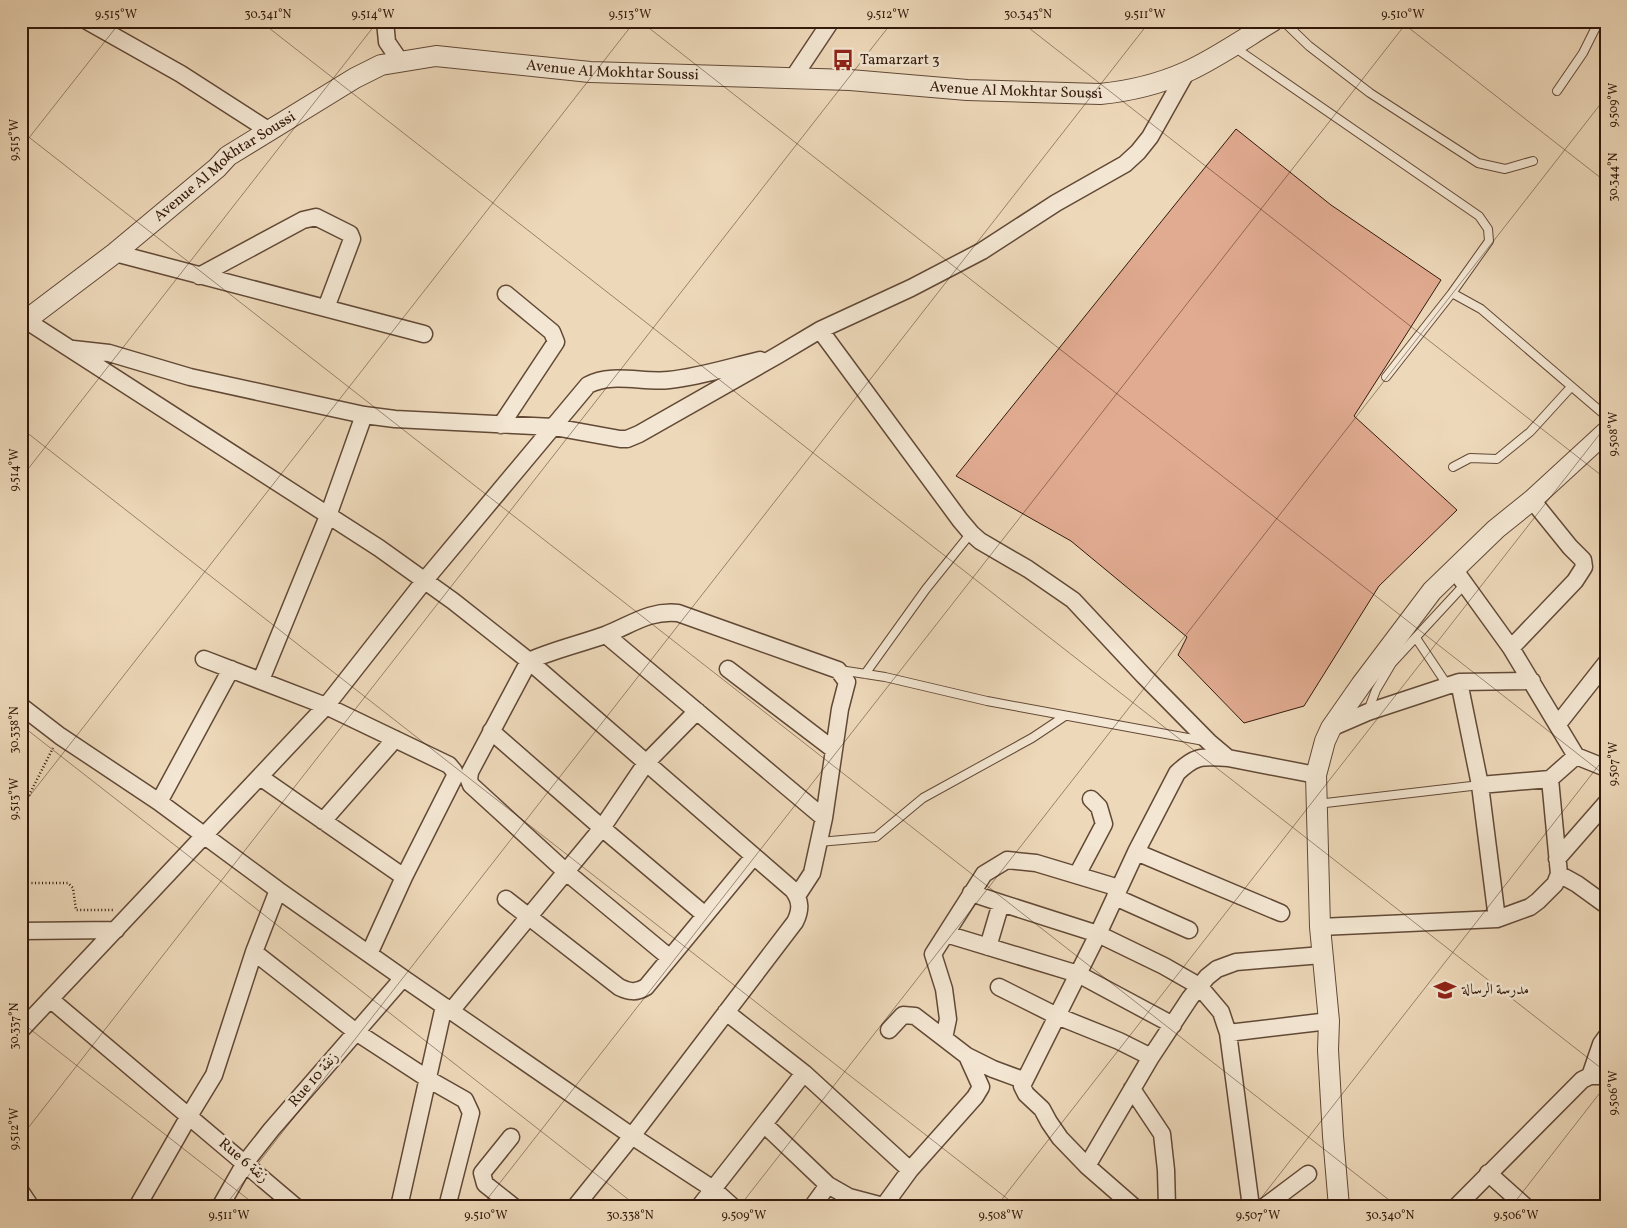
<svg xmlns="http://www.w3.org/2000/svg" width="1627" height="1228" viewBox="0 0 1627 1228" font-family="Vollkorn,Amiri,serif">
<style>
.building{fill:#e1ab91;stroke:#33190b}
.lines{fill:none;stroke-linecap:round;stroke-linejoin:round}
.service-casing{stroke:#624936;stroke-width:10}
.minor-casing{stroke:#624936;stroke-width:19}
.tertiary-casing{stroke:#624936;stroke-width:22}
.path{stroke:#33190b;stroke-width:2.5;stroke-dasharray:1 2.5;stroke-linecap:butt}
.service{stroke:#f3e6d2;stroke-width:8}
.minor{stroke:#f3e6d2;stroke-width:16}
.tertiary{stroke:#f3e6d2;stroke-width:20}
.ticks{fill:none;stroke:#33190b;stroke-width:1;stroke-opacity:0.45}
.labels{text-anchor:middle;dominant-baseline:central;stroke-width:5;stroke-linejoin:round;paint-order:stroke}
.poi-label{font-size:15px;fill:#33190b;stroke:#f3e6d2;text-anchor:start}
.street-label{font-size:15px;fill:#33190b;stroke:#f3e6d2}
.neatline{fill:none;stroke:#33190b;stroke-width:2}
.ticks-label{font-size:12px;text-anchor:middle;fill:#33190b}
</style>
<rect width="100%" height="100%" fill="#edd8b9"/>
<filter id="stains"><feTurbulence type="fractalNoise" baseFrequency=".004" numOctaves="4"/><feColorMatrix values="0 0 0 0 .2 0 0 0 0 .09 0 0 0 0 .02 0 0 0 .5 -.17"/></filter>
<radialGradient id="worn" r=".72"><stop offset=".6" stop-color="#630" stop-opacity="0"/><stop offset="1" stop-color="#630" stop-opacity=".3"/></radialGradient>
<path class="building" d="M1236,129L1331,205L1441,280L1354,416L1457,510L1379,586L1304,706L1244,723L1178,655L1187,637L1071,541L956,476Z"/>
<g class="lines">
<g class="service-casing">
<path id="service" d="M1283,21L1309,46L1370,93L1478,163L1505,169L1533,161
M1234,47L1479,216L1488,229L1489,241L1452,293
M1557,91L1583,53L1599,21
M1386,377L1452,293L1481,309L1606,416
M1453,467L1470,458L1497,459L1530,432L1571,387
M1416,638L1448,686
M840,670L885,677L987,701L1204,741
M865,674L926,589L971,533
M1368,711L1376,690L1392,663L1465,584
M1317,804L1480,785
M819,842L876,837L923,798L1032,738L1065,716"/>
</g>
<g class="minor-casing">
<path id="minor" d="M87,21L181,74L268,130
M385,21L387,42L400,61
M793,78L831,21
M115,253L424,334
M199,276L303,220L316,217L350,234L352,239L326,308
M27,321L379,548L453,601L529,661L793,890C801,901 801,910 795,922L632,1136L575,1207
M820,330L960,520L971,533L980,541L1028,569L1073,600L1144,676L1209,742L1228,758L1316,775
M73,349L109,353L190,377L364,415L395,419L554,427L620,439H627L639,434L778,355L820,330L911,288L982,251L1056,203L1125,164L1138,152L1150,137L1187,71
M501,425L556,342L552,332L506,294
M1454,569L1511,648L1576,756L1606,768
M606,635L824,818
M1511,648L1575,581L1584,567L1583,560L1570,547L1532,500
M204,659L326,706L449,765L454,771L455,776L404,877L369,954
M728,669L834,750
M261,680L328,516L364,415
M1459,682L1480,785L1497,919
M21,706L60,736L159,802L278,890L403,978L271,1130L245,1163L220,1207
M697,711L646,763L602,828L451,1011L632,1136L713,1189L733,1207
M1558,724L1606,663
M1331,728L1368,712L1459,682L1532,681
M491,731L602,828L705,915
M260,777L404,877
M1480,785L1550,779
M159,802L231,669
M323,821L395,739
M1136,852L1281,913
M1557,859L1606,803
M1559,874L1577,884L1606,905
M1077,875L1104,824L1099,807L1091,799
M971,893L1001,903
M1115,897L1189,930
M506,899L619,987C629,992 636,993 646,987L754,856
M1320,927L1497,919L1530,907L1538,901L1555,884L1559,874L1550,779L1576,756
M21,931L116,930
M946,934L1078,974L1173,1025
M988,947L1001,903L1098,934L1164,966L1199,986L1221,1012L1228,1033L1251,1207
M254,952L356,1032L428,1079L465,1100L471,1113L447,1207
M670,958L565,871L471,785L469,780L470,772L529,661C553,650 580,644 605,635C631,625 649,610 678,613L838,670L847,682L840,709L824,818L812,873L797,896
M403,978L451,1011
M999,987L1057,1016L1119,1041L1151,1057
M50,999L296,1207
M726,1012L804,1073L910,1170L883,1207
M21,1030L326,706L425,580L588,385C612,372 643,383 669,380C699,377 730,367 760,360
M889,1030L903,1015L915,1016L967,1056L993,1069L1023,1080
M1228,1033L1329,1021
M944,1038L948,1019L944,989L933,954L984,874L1007,860L1036,863L1119,888
M1590,1076L1601,1044L1606,1037
M1132,1089L1162,1134L1166,1170L1167,1207
M764,1124L828,1185L849,1197L883,1206
M511,1137L482,1173L485,1184L514,1207
M1087,1166L1151,1057L1190,998L1207,977L1217,969L1236,962L1322,955
M910,1170L975,1097L981,1087L967,1056
M1488,1173L1526,1207
M21,1192L31,1207
M137,1207L189,1116L214,1075L254,952L278,890
M399,1207L444,1006
M699,1207L804,1073
M812,1207L828,1185
M1134,1207L1087,1166L1060,1138L1049,1122L1042,1109L1026,1094L1022,1086L1098,934L1136,852L1177,773C1197,754 1203,757 1228,758
M1264,1207L1308,1174
M1456,1207L1582,1080L1590,1076H1606"/>
</g>
<g class="tertiary-casing">
<g id="tertiary">
<path id="s1" d="M21,324L115,253L217,168L228,156L355,78L381,65L436,56L590,72L850,80L967,90L1100,94C1130,91 1159,84 1186,72C1215,59 1245,38 1273,21"/>
<path d="M1339,1207L1333,1136L1328,1050L1329,1021L1320,927L1316,775L1325,741L1331,728L1361,685L1432,591L1496,529L1532,500L1606,432"/>
</g>
</g>
<path class="path" d="M21,811L53,748
M21,883H68L73,888L76,910H113"/>
<use href="#service" class="service"/>
<use href="#minor" class="minor"/>
<use href="#tertiary" class="tertiary"/>
</g>
<path class="ticks" d="M260,21L1606,1072M640,21L1606,776M1020,21L1606,479M1400,21L1606,182M21,131L1398,1207M21,148L121,21M21,428L1018,1207M21,478L378,21M21,725L638,1207M21,807L635,21M21,1022L258,1207M21,1137L893,21M224,1207L1150,21M481,1207L1408,21M739,1207L1606,97M996,1207L1606,426M1254,1207L1606,756M1511,1207L1606,1085"/>
<defs>
<g id="bus-bare" transform="scale(1.725)"><path d="M-5-6H5V4H4V6H2V4H-2V6H-4V4H-5ZM-3.5-4V0h7V-4ZM-3.5 1.2v1.5H-2V1.2ZM2 1.2v1.5H3.5V1.2Z" fill="#8f2418" stroke="#f3e6d2" stroke-width="2.5" paint-order="stroke"/></g>
<g id="school-bare" transform="scale(1.725)"><path d="M0-5L7-2L0 1L-7-2ZM-4 1L0 2.5L4 1V4Q0 6-4 4Z" fill="#8f2418" stroke="#f3e6d2" stroke-width="2.5" paint-order="stroke"/></g>
</defs>
<g fill-rule="evenodd">
<use href="#bus-bare" x="843" y="60"/>
<use href="#school-bare" x="1445" y="990"/>
</g>
<g class="labels">
<g class="poi-label">
<text x="860" y="60">Tamarzart 3</text>
<text x="1462" y="990">مدرسة الرسالة</text>
</g>
<g class="street-label">
<text stroke="none"><textPath href="#s1" startOffset="678">Avenue Al Mokhtar Soussi</textPath></text>
<text stroke="none"><textPath href="#s1" startOffset="1082">Avenue Al Mokhtar Soussi</textPath></text>
<text stroke="none"><textPath href="#s1" startOffset="258">Avenue Al Mokhtar Soussi</textPath></text>
<text transform="translate(314 1080) rotate(-49)">Rue 10 زنقة</text>
<text transform="translate(243 1161) rotate(40)">Rue 6 زنقة</text>
</g>
</g>
<rect width="1627" height="1228" fill="none" stroke="#edd8b9" stroke-width="55"/>
<rect x="28" y="28" width="1572" height="1172" class="neatline"/>
<g class="ticks-label">
<text x="116" y="18">9.515°W</text>
<text x="268" y="18">30.341°N</text>
<text x="373" y="18">9.514°W</text>
<text x="630" y="18">9.513°W</text>
<text x="888" y="18">9.512°W</text>
<text x="1028" y="18">30.343°N</text>
<text x="1145" y="18">9.511°W</text>
<text x="1403" y="18">9.510°W</text>
<text transform="translate(1613 105) rotate(-90)" y="4">9.509°W</text>
<text transform="translate(14 140) rotate(-90)" y="4">9.515°W</text>
<text transform="translate(1613 177) rotate(-90)" y="4">30.344°N</text>
<text transform="translate(1613 434) rotate(-90)" y="4">9.508°W</text>
<text transform="translate(14 470) rotate(-90)" y="4">9.514°W</text>
<text transform="translate(14 730) rotate(-90)" y="4">30.338°N</text>
<text transform="translate(1613 764) rotate(-90)" y="4">9.507°W</text>
<text transform="translate(14 799) rotate(-90)" y="4">9.513°W</text>
<text transform="translate(14 1026) rotate(-90)" y="4">30.337°N</text>
<text transform="translate(1613 1093) rotate(-90)" y="4">9.506°W</text>
<text transform="translate(14 1129) rotate(-90)" y="4">9.512°W</text>
<text x="229" y="1219">9.511°W</text>
<text x="486" y="1219">9.510°W</text>
<text x="630" y="1219">30.338°N</text>
<text x="744" y="1219">9.509°W</text>
<text x="1001" y="1219">9.508°W</text>
<text x="1258" y="1219">9.507°W</text>
<text x="1390" y="1219">30.340°N</text>
<text x="1516" y="1219">9.506°W</text>
</g>
<rect width="100%" height="100%" filter="url(#stains)"/>
<rect width="100%" height="100%" fill="url(#worn)"/>
</svg>
